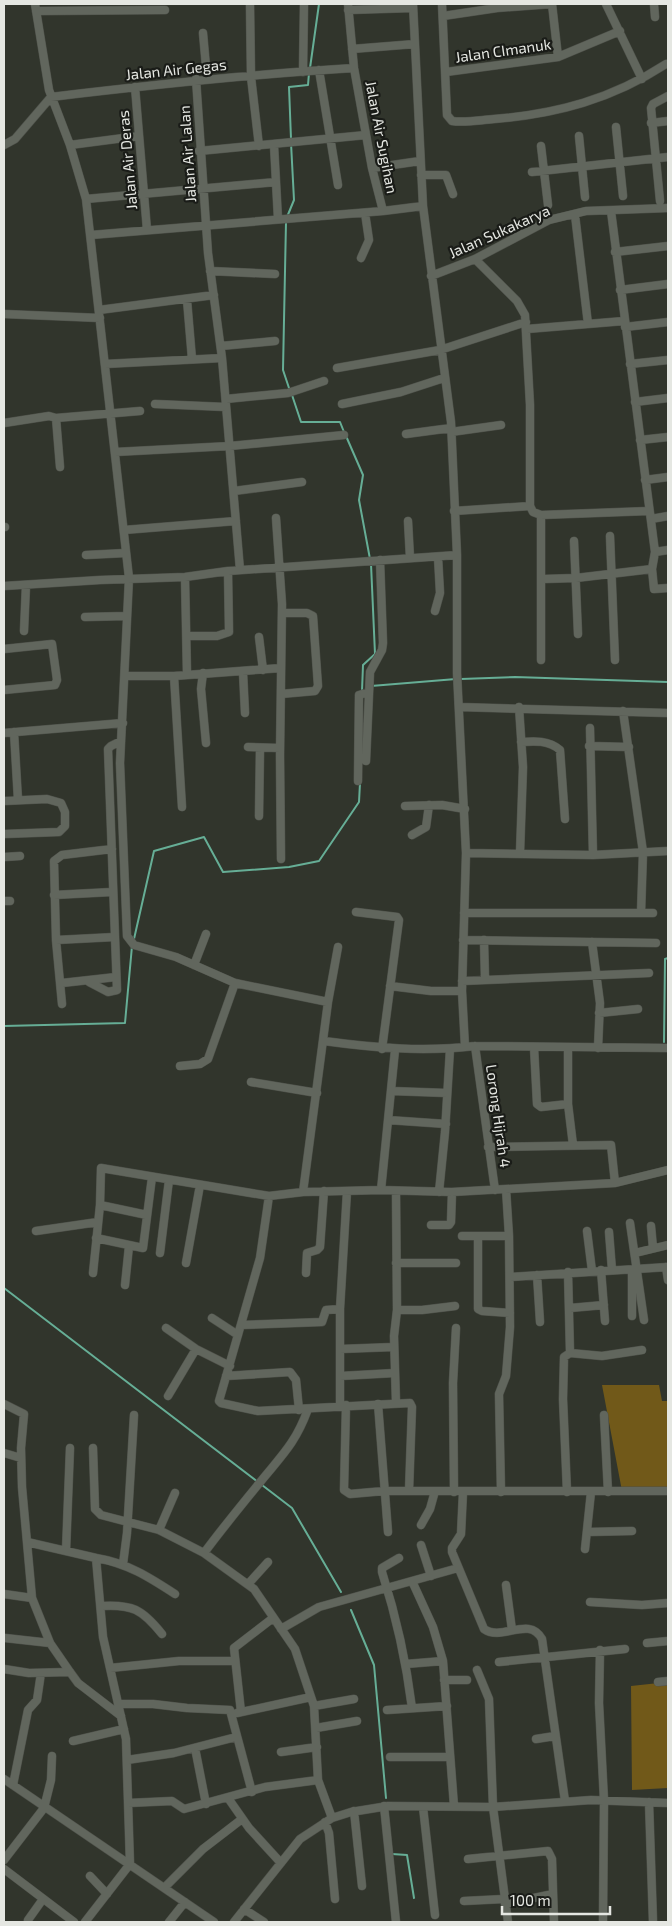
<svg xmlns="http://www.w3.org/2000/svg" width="672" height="1926" viewBox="0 0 672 1926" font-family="'Exo 2',sans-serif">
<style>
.green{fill:#715919}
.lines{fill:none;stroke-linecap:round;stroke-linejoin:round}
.stream{stroke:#66ae96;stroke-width:2}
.minor-casing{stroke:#4e514a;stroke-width:9}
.minor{stroke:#61665d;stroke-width:8}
.labels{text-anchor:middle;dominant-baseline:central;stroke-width:4.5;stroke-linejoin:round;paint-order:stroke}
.street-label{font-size:15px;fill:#e5e7e2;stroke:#1a1c18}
</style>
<rect width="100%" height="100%" fill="#31352c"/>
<path class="green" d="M602,1385H659L662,1401H668V1490L622,1491Z
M668,1682V1788L632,1790L631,1686Z"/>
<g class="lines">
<path class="stream" d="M310,68L319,4
M291,139L289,87L308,85L309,73
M287,217L294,200L291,143
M286,222L283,370L290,391
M292,395L301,422H340L344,432
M346,436L363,475L359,500L370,559
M461,679L515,677L668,682
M371,686L456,679
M362,691L363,665L375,654L371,564
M134,939L154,851L204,837L223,872L289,867L319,861L359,802L360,783
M4,1026L125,1023L132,946
M664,1042L665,959L668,958
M4,1288L258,1482
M262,1485L292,1508L341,1592
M351,1610L374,1665L386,1798
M392,1854L407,1855L414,1898"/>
<g class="minor-casing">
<path id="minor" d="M35,4L49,90L70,145L86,199L129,578L120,763L127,936L134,945L176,957L235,983L328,1002
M250,4L251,77L259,146
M348,4L354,68L372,168L383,211
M442,4L447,115L452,121C465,123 480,120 494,119C557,114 612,99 666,64
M552,4L558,57
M606,4L642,79
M654,4L655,17
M348,10L413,8
M36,11L165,10
M443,16L497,8L552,4
M203,33L207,78
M352,49L415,44
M319,70L338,185
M303,72L304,4
M446,72L558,57L620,31
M196,79L208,253L222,358L240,570
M135,87L147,230
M651,123L668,121
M616,127L623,196
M579,136L585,197
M4,145L15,139L51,97C152,85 252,74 354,68
M70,145L139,136
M274,145L278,219
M541,146L548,205
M199,151L366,135
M372,168L420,161
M532,172L668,157
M421,175H446L453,194
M86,199L276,182
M660,201L651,108L653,104L668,96
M611,211L655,552L652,569L654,589L668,588
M575,215L588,324
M91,235L383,211L423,206
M615,252L668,246
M361,258L369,240L365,213
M475,259L517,301L525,315L530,405V506L533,512L541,515L649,511
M210,271L275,274
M431,276L475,259L549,220L586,211L668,208
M620,290L668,284
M187,300L192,359
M99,310L214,295
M4,314L100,318
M625,327L668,322
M527,329L624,321
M221,346L275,341
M105,364L222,358
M630,364L668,360
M337,368L440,350L526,322
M226,399L288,393L324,381
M635,402L668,398
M155,404L226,407
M342,404L401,392L444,378
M4,423L49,416L56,418
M451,432L501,425
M406,434L451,428
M640,440L668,437
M115,452L230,446L344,435
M60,467L56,418L140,411
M645,480L668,477
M234,491L302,482
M454,511L530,506
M541,515V660
M276,518L282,604L280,755L281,859
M651,519L668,516
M408,521L410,558
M4,527H5
M124,530L236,521
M610,536L615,660
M574,541L578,634
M655,552L668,550
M86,555L126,553
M185,577L187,675
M543,579L576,578L652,569
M4,586L100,580L185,577L228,571L457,555
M435,611L440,593L438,557
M85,617L127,616
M24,631L26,585
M188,636H217L229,632L228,571
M259,637L263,670
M4,649L52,644L57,680L55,685L4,690
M243,672L245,713
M203,673L201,689L206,743
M125,676H174L281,668
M174,676L182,807
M281,694L315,691L318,686L313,616L307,613H282
M459,707L668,713
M519,707L523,767L520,853
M623,711L643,852L641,913
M590,728L593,855
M14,732L18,800
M4,733L123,723
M521,742C534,741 549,740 560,750L565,819
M589,746L629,747
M248,747L280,748
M366,761L370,672L382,650L383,643L380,560
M358,781L359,695L369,692
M4,801L47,799L61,803L65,812V826L59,832L4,834
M405,806L442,805L465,809
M259,816L260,748
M412,835L426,827L429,805
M466,853L593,855L668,851
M4,857L20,856
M54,895L112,892
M4,901H10
M356,912L397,917L399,920L382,1049
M464,913H653
M56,940L115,937
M463,940L656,943
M484,940L485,979
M592,942L600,1003L598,1048
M194,965L206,934
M462,981L649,973
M89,982L108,992L117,990L108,749L111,746L121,741
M62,983L116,977
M390,986L431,991H462L466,853L457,673V555L451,422L423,206L413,4
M462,991L465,1047
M62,1004L56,940L54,861L62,855L112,849
M599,1013L638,1009
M324,1041C375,1048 424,1052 475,1046L668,1048
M475,1046L495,1190
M534,1047L537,1104L541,1107L568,1104
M568,1048V1104L573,1145
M180,1066L200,1064L208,1059L235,983
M251,1082L317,1093
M391,1091L447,1093
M388,1120L446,1124
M488,1147L611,1145L615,1183
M381,1190L395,1050
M396,1191L397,1310L394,1336L396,1403
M303,1192L328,1002L338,947
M439,1192L445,1132L450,1049
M269,1196L260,1258L219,1401L221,1403L258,1411L410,1403L412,1407L409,1491
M100,1205L147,1215
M630,1223L644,1320
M431,1225H449L451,1222L452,1192
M651,1226L653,1248
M36,1231L98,1222
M587,1231L592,1271
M609,1232L612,1270
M462,1236H509
M478,1236V1309L482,1311L510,1313
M96,1238L143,1248L152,1177
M160,1253L169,1180
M635,1253L668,1245
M186,1263L200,1185
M396,1263H456
M666,1267L668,1280
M601,1270L605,1321
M632,1271V1316
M568,1272L570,1353
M93,1273L100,1205L101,1168L269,1196L303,1192L381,1190L452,1192L615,1183L668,1170
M306,1273L307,1253L317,1250L320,1247L324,1191
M537,1275L540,1322
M510,1277L668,1267
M125,1285L129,1246
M570,1308L604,1305
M397,1310H422L455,1306
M212,1318L238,1335
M241,1325L322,1322L326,1310L340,1309
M166,1328L196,1349L230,1366
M340,1349L394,1347
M226,1376L290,1372L296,1380L299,1410
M340,1376L395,1373
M168,1396L196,1349
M4,1404L24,1414L21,1448L22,1487L32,1598L50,1643L70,1672L78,1683L121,1716
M378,1404L388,1532
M346,1405L344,1490L350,1494L384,1491H668
M340,1406V1309L347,1191
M604,1415L608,1492
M93,1448L95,1509L101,1515L159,1530L204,1553L254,1589L295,1649L314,1706L318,1780L332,1818
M4,1453L21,1458
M454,1492L453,1383L456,1328
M463,1492L461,1534L452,1548V1552L484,1629C502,1642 529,1615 542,1639L565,1801
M501,1492L499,1394L506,1376L510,1327L509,1236L506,1189
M567,1492L563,1399L564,1357L570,1353L602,1356L642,1350
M421,1525L430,1509L435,1491
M159,1530L175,1493
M587,1532L632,1531
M27,1542L96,1558L103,1637L126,1739L130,1864L85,1922
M421,1545L431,1576
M585,1549L591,1492
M66,1551L70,1448
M204,1553C221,1530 239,1508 257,1486C280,1457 295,1445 308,1409
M96,1558C127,1563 149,1577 175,1594
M399,1558L382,1568V1572C397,1619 406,1660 412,1708
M123,1564L127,1533L134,1415
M412,1581L433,1627L443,1661L454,1806
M249,1583L268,1562
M506,1585L512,1630
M4,1594L32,1598
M590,1602L642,1605L668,1603
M101,1606C132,1604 142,1609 162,1634
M281,1629L319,1607L458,1568
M5,1638L50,1643
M647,1643L668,1641
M600,1650L599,1703L604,1800L603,1922
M499,1662L625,1649
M406,1664L443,1661
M110,1668L179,1661H234
M4,1669L29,1673L70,1672
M477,1670L489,1699L493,1807L508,1922
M444,1680H467
M658,1682L668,1681
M118,1704H153L187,1708L230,1710L252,1792
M314,1706L354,1699
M387,1710L447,1706
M241,1712L234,1648L273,1618
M237,1713L311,1697
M316,1728L357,1721
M536,1739L555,1736
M73,1741L124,1729
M195,1748L206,1804
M281,1752L317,1747
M390,1757H450
M127,1760L174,1753L236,1737
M4,1779L214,1922
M13,1785L28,1710L37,1700L41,1673
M228,1798L249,1828L281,1863
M649,1802L653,1922
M128,1803L172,1801L184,1809L265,1787L318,1780
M384,1806L396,1922
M423,1807L435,1915
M354,1811L362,1886
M325,1822L329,1833L335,1899
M468,1859L548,1851L552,1859L554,1922
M4,1860L44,1808L51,1780L52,1756
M4,1869L74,1922
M90,1876L107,1894
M164,1888L203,1849L242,1819
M464,1901L504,1899
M505,1904L553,1894
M244,1909L264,1922
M28,1920L43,1899
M169,1922L185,1902
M234,1922L300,1839L332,1818L351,1812L388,1806L493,1807L591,1800L668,1803"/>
</g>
<use href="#minor" class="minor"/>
</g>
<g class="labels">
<g class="street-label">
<text transform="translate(503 50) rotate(-8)">Jalan CImanuk</text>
<text transform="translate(176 69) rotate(-6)">Jalan Air Gegas</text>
<text transform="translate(382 137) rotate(79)">Jalan Air Sugihan</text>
<text transform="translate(187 154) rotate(-94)">Jalan Air Lalan</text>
<text transform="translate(127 160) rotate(-95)">Jalan Air Deras</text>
<text transform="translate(499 231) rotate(-24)">Jalan Sukakarya</text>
<text transform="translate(499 1116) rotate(82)">Lorong Hijrah 4</text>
</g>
</g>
<rect width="672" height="1926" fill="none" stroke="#e5e7e2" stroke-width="10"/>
<path d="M502 1906v8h108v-8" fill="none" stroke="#e5e7e2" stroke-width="2.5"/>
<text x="510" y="1906" font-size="15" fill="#e5e7e2" stroke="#1a1c18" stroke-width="4" paint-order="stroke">100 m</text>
</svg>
